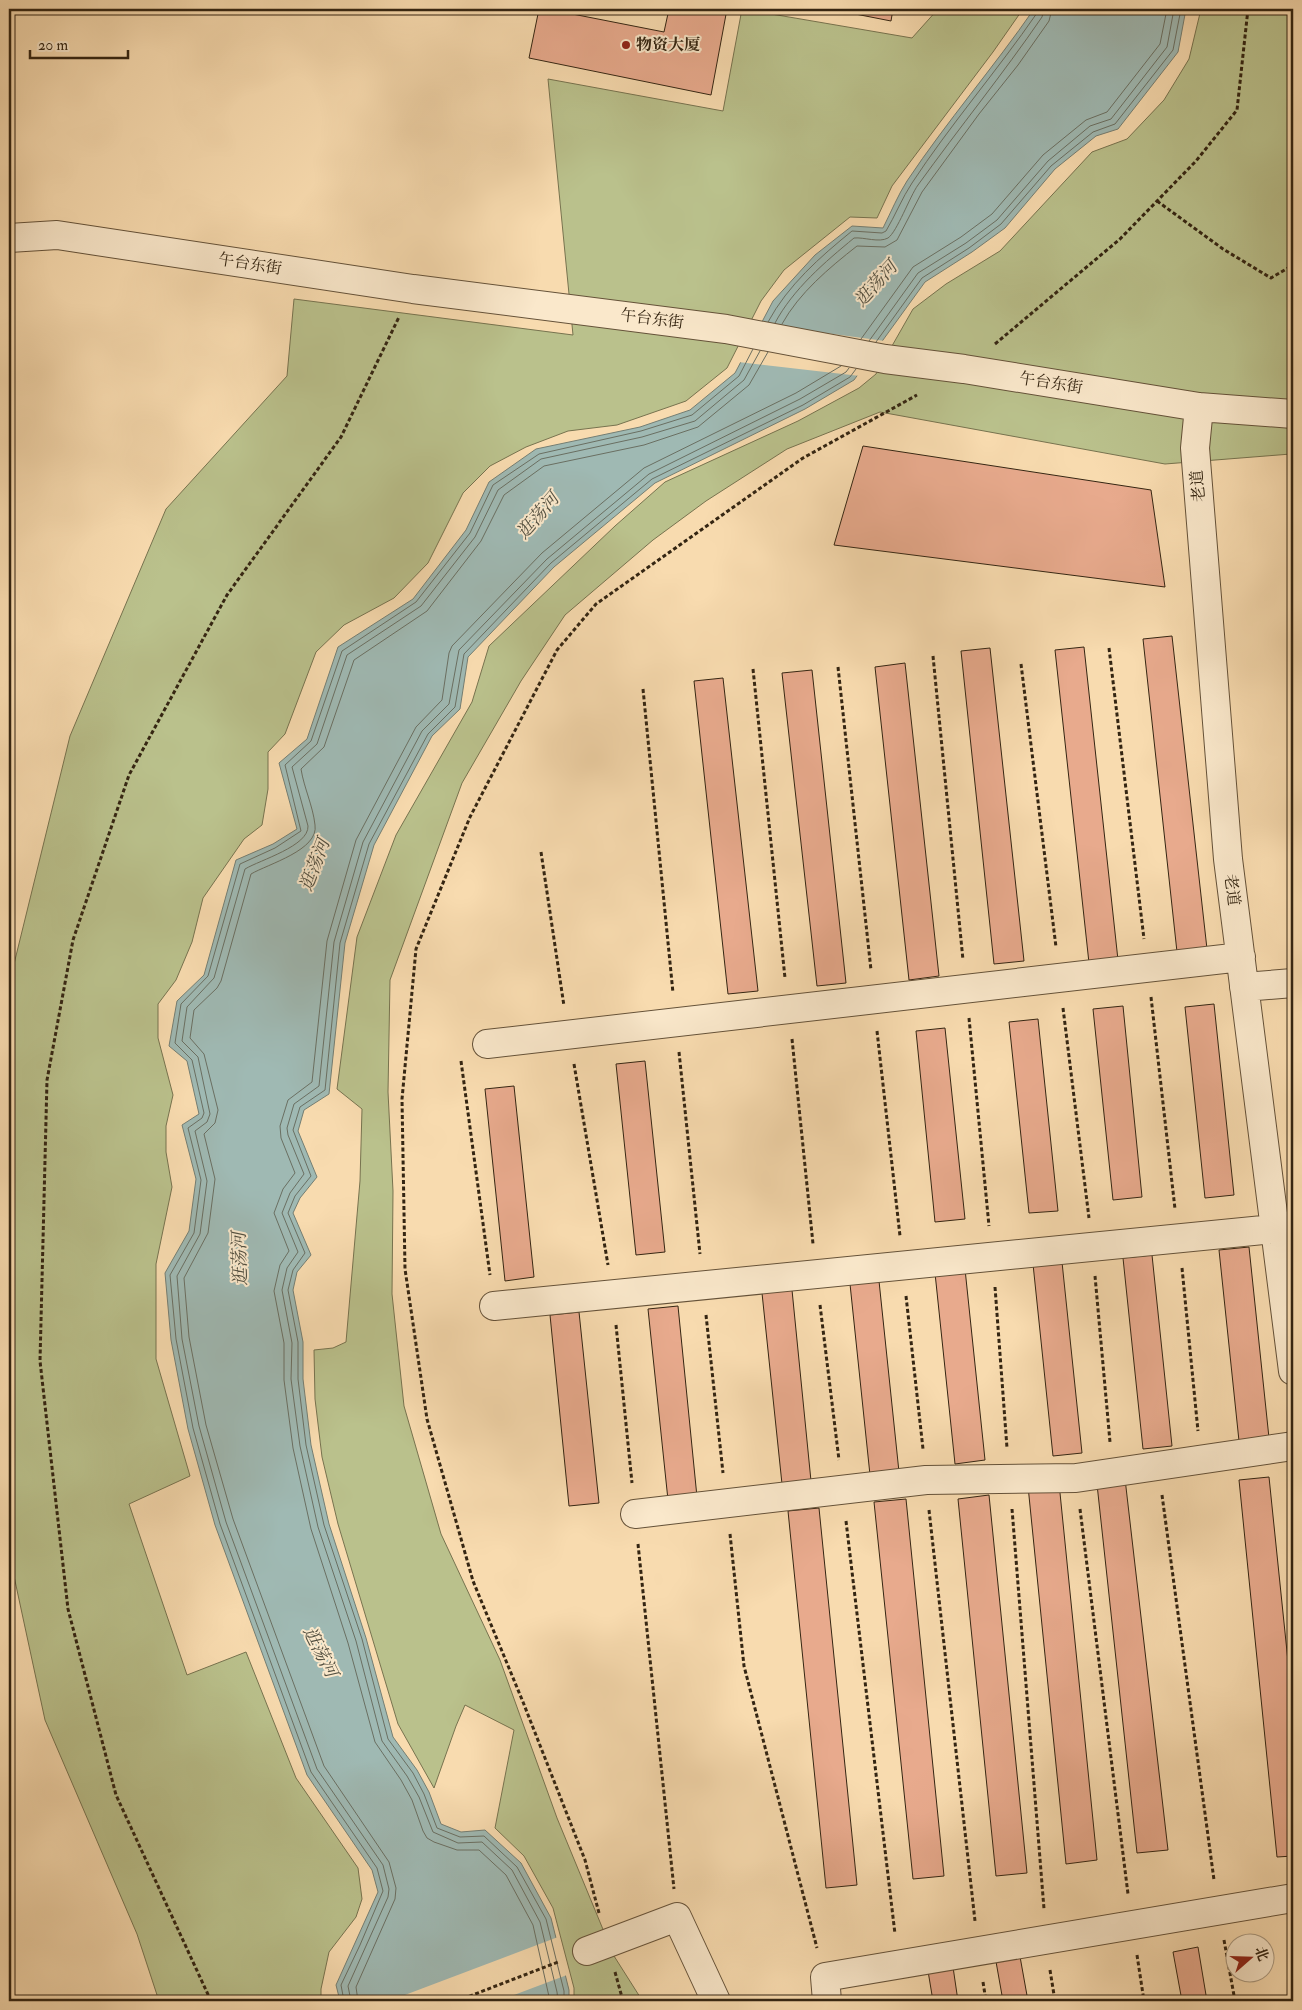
<svg xmlns="http://www.w3.org/2000/svg" width="1302" height="2010" viewBox="0 0 1302 2010" font-family="'IM FELL Double Pica','Noto Serif SC',serif">
<style>
.green{fill:#bac18c;stroke:#77734f}
.water{fill:#9fb9b3;stroke:#747e73}
.pier{fill:#f8dbaf}
.lines{fill:none;stroke-linecap:round;stroke-linejoin:round}
.shore{stroke:#6a6f62;stroke-width:1}
.building{fill:#e8aa8d;stroke:#342512}
.street-casing{stroke:#655239;stroke-width:30}
.path{stroke:#342512;stroke-width:3;stroke-dasharray:4 2.5;stroke-linecap:butt}
.street{stroke:#fae8cb;stroke-width:28}
.poi-dot{fill:#8f2418;stroke:#fae8cb;stroke-width:2}
.labels{text-anchor:middle;dominant-baseline:central;stroke-width:4;stroke-linejoin:round;paint-order:stroke}
.poi-label{font-size:16px;font-weight:bold;fill:#342512;stroke:#fae8cb;text-anchor:start}
.street-label{font-size:16px;fill:#342512;stroke:#fae8cb}
.water-label{font-size:18px;font-style:italic;fill:#545142;stroke:#fae8cb}
</style>
<rect width="100%" height="100%" fill="#f8dbaf"/>
<filter id="stains"><feTurbulence type="fractalNoise" baseFrequency=".004" numOctaves="4"/><feColorMatrix values="0 0 0 0 .2 0 0 0 0 .09 0 0 0 0 .02 0 0 0 .5 -.17"/></filter>
<radialGradient id="worn" r=".72"><stop offset=".6" stop-color="#630" stop-opacity="0"/><stop offset="1" stop-color="#630" stop-opacity=".3"/></radialGradient>
<path class="green" d="M742,9L912,38L938,9H1023L993,52L892,186L877,218L850,217L784,270L761,301L727,368L686,401L617,425L568,431L526,447L490,466L463,493L428,563L394,598L344,625L316,652L285,734L268,752V789L262,825L244,839L203,898L192,942L176,980L158,1004V1038L173,1095L166,1126V1152L172,1187L156,1264V1359L190,1476L129,1504L187,1675L246,1652L296,1778L358,1868L362,1899L356,1917L329,1952L321,1989V2001H159L137,1934L45,1720L9,1553V1003L14,964L70,736L166,509L287,376L294,299L573,335L548,79L723,111Z
M1201,9H1293V451L1291,454L1165,464L880,412L787,449L706,501L653,540L565,615L521,681L462,783L390,980L388,1092L393,1191L392,1294L404,1406L441,1534L500,1660L557,1818L614,1956L640,1997L641,2001H574V1988L553,1908L524,1856L495,1828L514,1730L465,1705L456,1726L434,1788L398,1724L338,1524L322,1457L315,1399L314,1350L333,1348L346,1342L360,1181L362,1109L337,1089L357,937L396,835L472,702L489,646L615,526L665,482L798,421L859,388L876,374L913,309L946,284L1000,251L1092,152L1127,139L1164,100L1189,59Z"/>
<path class="water" d="M1034,9H1186L1178,52L1118,129L1096,136L1055,169L1005,228L972,252L925,282L854,380L805,409L655,483L554,567L468,657L460,709L432,736L374,845L345,943L329,1094L304,1110L298,1131L317,1177L300,1198L293,1213L311,1255L297,1272L293,1290L303,1342V1379L311,1445L329,1524L366,1638L393,1737L417,1770L429,1792L441,1824L461,1832L485,1830L521,1863L551,1918L569,1990V2001H340L336,1985L378,1892L372,1870L307,1775L215,1525L188,1429L171,1340L165,1273L189,1231L196,1179L182,1125L199,1114L187,1061L169,1046L177,1001L204,975L236,860L273,844L297,829L279,763L307,739L338,647L413,599L466,530L489,482L536,449L640,427L690,410L735,373L773,301L815,255L852,226L883,228C891,212 898,195 907,181C947,121 994,67 1034,9Z"/>
<path class="pier" d="M759,324L885,341L860,376L738,362Z
M558,1937L567,1975L498,2001H389Z"/>
<g class="lines">
<path class="shore" d="M768,322C788,285 820,257 852,231L882,233L886,231C895,216 902,198 912,183C950,125 997,71 1037,13L1038,9
M775,323C793,289 825,262 854,238C864,237 879,243 888,238C897,232 910,196 918,185C959,128 1003,74 1042,17L1044,9
M782,324C799,293 829,268 857,246L885,247L897,240L922,192L979,114L1018,65L1049,21L1052,9
M861,339L913,267L961,237L992,214L1043,155L1086,120L1107,112L1160,44L1167,9
M869,341L918,273L966,243L997,220L1048,161L1090,126L1111,119L1167,47L1174,9
M876,342L922,278L969,248L1001,224L1051,166L1093,132L1115,124L1173,50L1181,9
M344,2001L341,1985L360,1945L383,1891L377,1868L311,1772L220,1524L193,1428L176,1339L170,1275L194,1233L201,1180L188,1128L202,1118L204,1113L192,1060L175,1043L181,1004L208,976L240,864L275,848L301,831L285,765L311,741L342,651L416,602L470,533L493,485L539,454L641,431L692,415L739,376L753,349
M351,2001L348,1986L388,1897L389,1889L383,1865L317,1769L226,1522L199,1426L182,1339L177,1276L200,1234L207,1181L195,1131L207,1122L210,1114L198,1057L182,1041L187,1007L214,978L245,869C260,860 309,846 308,826L292,767L317,744L347,655L421,606L475,537L498,490L541,459L642,437L695,421L744,380L760,351
M358,2001L356,1987L395,1899L396,1888L389,1862L324,1766L233,1519L206,1425L189,1337L184,1278L208,1233L215,1179L204,1134L215,1123L218,1110L204,1054L190,1038L194,1010L217,988L221,981L251,874C268,864 319,850 315,825C313,806 304,788 301,769L324,747L354,660L427,611L481,541L504,495L544,466L644,445L698,427L749,385L768,352
M550,2001L533,1925L506,1875L479,1850H457L434,1842L427,1838L423,1831L412,1800L401,1780L375,1742L348,1643L311,1529L293,1448L284,1380V1343L274,1291L280,1265L289,1251L274,1213L283,1189L295,1173L281,1138L280,1126L288,1100L312,1082L327,941L356,840L416,727L442,700L449,653L452,646L542,553L644,468L796,393L841,366
M558,2001L557,1992L540,1922L512,1870L482,1842L458,1843L433,1832L419,1797L407,1776L382,1741L356,1641L318,1527L300,1446L291,1379L292,1343L282,1290L287,1268L298,1252L282,1213L290,1193L304,1174L288,1135L287,1128L294,1104L319,1086L334,942L363,842L422,731L449,704L459,650L547,559L649,474L800,399L846,372L849,368
M564,2001V1991L546,1919L517,1867L484,1836L460,1837L437,1828L424,1794L413,1773L388,1739L362,1639L324,1525L306,1445L298,1379V1342L288,1290L293,1270L305,1253L288,1213L295,1196L311,1176L293,1130L300,1107L325,1090L340,943L369,844L428,734L455,707L464,654L551,563L652,479L803,405L850,377L856,369"/>
</g>
<path class="building" d="M539,9H547L664,32L669,9H727L711,95L529,58Z
M830,9H893L891,21Z
M863,446L1151,490L1165,587L834,545Z
M1172,636L1207,949L1177,952L1143,639Z
M1084,647L1118,960L1089,963L1055,650Z
M990,648L1024,961L994,964L961,651Z
M905,663L939,976L909,980L875,667Z
M812,670L846,983L817,986L782,673Z
M723,678L758,991L728,994L694,681Z
M1214,1004L1234,1195L1205,1198L1185,1007Z
M1123,1006L1142,1197L1113,1200L1093,1009Z
M1038,1019L1058,1211L1029,1213L1009,1022Z
M945,1028L965,1219L935,1222L916,1031Z
M645,1061L665,1252L636,1255L616,1064Z
M514,1086L534,1277L505,1281L485,1089Z
M1249,1247L1269,1438L1239,1441L1219,1250Z
M1152,1255L1172,1446L1143,1449L1123,1258Z
M1062,1262L1082,1453L1053,1456L1033,1264Z
M965,1269L985,1460L955,1464L935,1273Z
M879,1281L899,1472L870,1475L850,1284Z
M792,1290L811,1481L782,1484L762,1293Z
M678,1306L697,1497L668,1500L648,1309Z
M579,1312L599,1503L569,1506L550,1315Z
M1124,1470L1168,1850L1137,1853L1096,1475Z
M1269,1477L1293,1710V1856L1277,1857L1239,1480Z
M1059,1483L1097,1860L1066,1864L1028,1486Z
M989,1495L1027,1873L996,1876L958,1499Z
M906,1499L944,1876L913,1879L874,1502Z
M819,1508L857,1885L826,1888L788,1511Z
M1198,1947L1207,2001H1182L1173,1952Z
M1019,1951L1028,2001H1003L995,1956Z
M953,1967L958,2001H933L928,1971Z"/>
<g class="lines">
<g class="street-casing">
<path id="street" d="M9,238L57,235L413,289L726,329L885,359L964,369L1199,407L1293,414
M1199,407L1195,448L1228,859L1293,1371
M1244,987L1293,983
M487,1044L1241,957
M494,1306L1293,1227
M635,1514L926,1480L1076,1478L1293,1446
M587,1951L677,1917L716,2001
M827,2001L825,1977L1293,1898"/>
</g>
<path class="path" d="M1157,201L1223,249L1271,278L1293,265
M995,344L1120,239L1196,161L1237,110L1248,9
M1109,648L1144,939
M933,656L963,960
M1021,664L1056,947
M838,667L871,970
M753,669L785,978
M643,689L673,993
M541,852L564,1006
M1151,997L1175,1209
M1063,1008L1089,1218
M969,1018L989,1226
M877,1031L900,1236
M792,1039L813,1244
M679,1052L700,1254
M461,1061L490,1275
M574,1064L608,1265
M1182,1268L1198,1431
M1095,1276L1110,1442
M995,1287L1007,1448
M906,1296L923,1449
M820,1305L839,1460
M706,1315L723,1473
M616,1325L632,1483
M1162,1495L1214,1880
M1012,1509L1044,1909
M1080,1509L1128,1894
M929,1510L975,1921
M846,1521L895,1934
M730,1534L744,1666L817,1948
M638,1544L674,1889
M599,1913L585,1860L523,1702L473,1581L427,1419L405,1269L402,1099L416,949L470,817L557,650L596,604L803,458L917,395
M1224,1940L1235,2001
M1137,1955L1144,2001
M1050,1970L1055,2001
M615,1972L623,2001
M983,1982L986,2001
M211,2001L116,1795L68,1609L40,1361L47,1080L73,940L129,775L227,595L341,437L399,317
M457,2001L558,1962"/>
<use href="#street" class="street"/>
</g>
<circle class="poi-dot" cx="626" cy="45" r="5"/>
<g class="labels">
<g class="poi-label">
<text x="636" y="45">物资大厦</text>
</g>
<g class="street-label">
<text transform="translate(250 264) rotate(9)">午台东街</text>
<text transform="translate(652 319) rotate(7)">午台东街</text>
<text transform="translate(1051 383) rotate(9)">午台东街</text>
<text transform="translate(1198 486) rotate(-95)">老道</text>
<text transform="translate(1232 890) rotate(83)">老道</text>
</g>
<g class="water-label">
<text transform="translate(876 284) rotate(-48)">逛荡河</text>
<text transform="translate(538 516) rotate(-49)">逛荡河</text>
<text transform="translate(315 865) rotate(-69)">逛荡河</text>
<text transform="translate(240 1259) rotate(-92)">逛荡河</text>
<text transform="translate(320 1652) rotate(63)">逛荡河</text>
</g>
</g>
<rect width="1302" height="2010" fill="none" stroke="#f8dbaf" stroke-width="30"/>
<rect x="10" y="10" width="1282" height="1990" fill="none" stroke="#342512" stroke-width="2.5"/>
<rect x="15" y="15" width="1272" height="1980" fill="none" stroke="#342512"/>
<g transform="translate(1250 1958) rotate(70)"><circle r="24" fill="#fae8cb" stroke="#ab9a81"/>
<path d="M0-4L9 19L0 12L-9 19Z" fill="#8f2418"/>
<text y="-8" font-size="14" font-weight="bold" text-anchor="middle" fill="#342512">北</text>
</g>
<path d="M30 50v8h98v-8" fill="none" stroke="#342512" stroke-width="2.5"/>
<text x="38" y="50" font-size="15" fill="#342512" stroke="#fae8cb" stroke-width="4" paint-order="stroke">20 m</text>
<rect width="100%" height="100%" filter="url(#stains)"/>
<rect width="100%" height="100%" fill="url(#worn)"/>
</svg>
